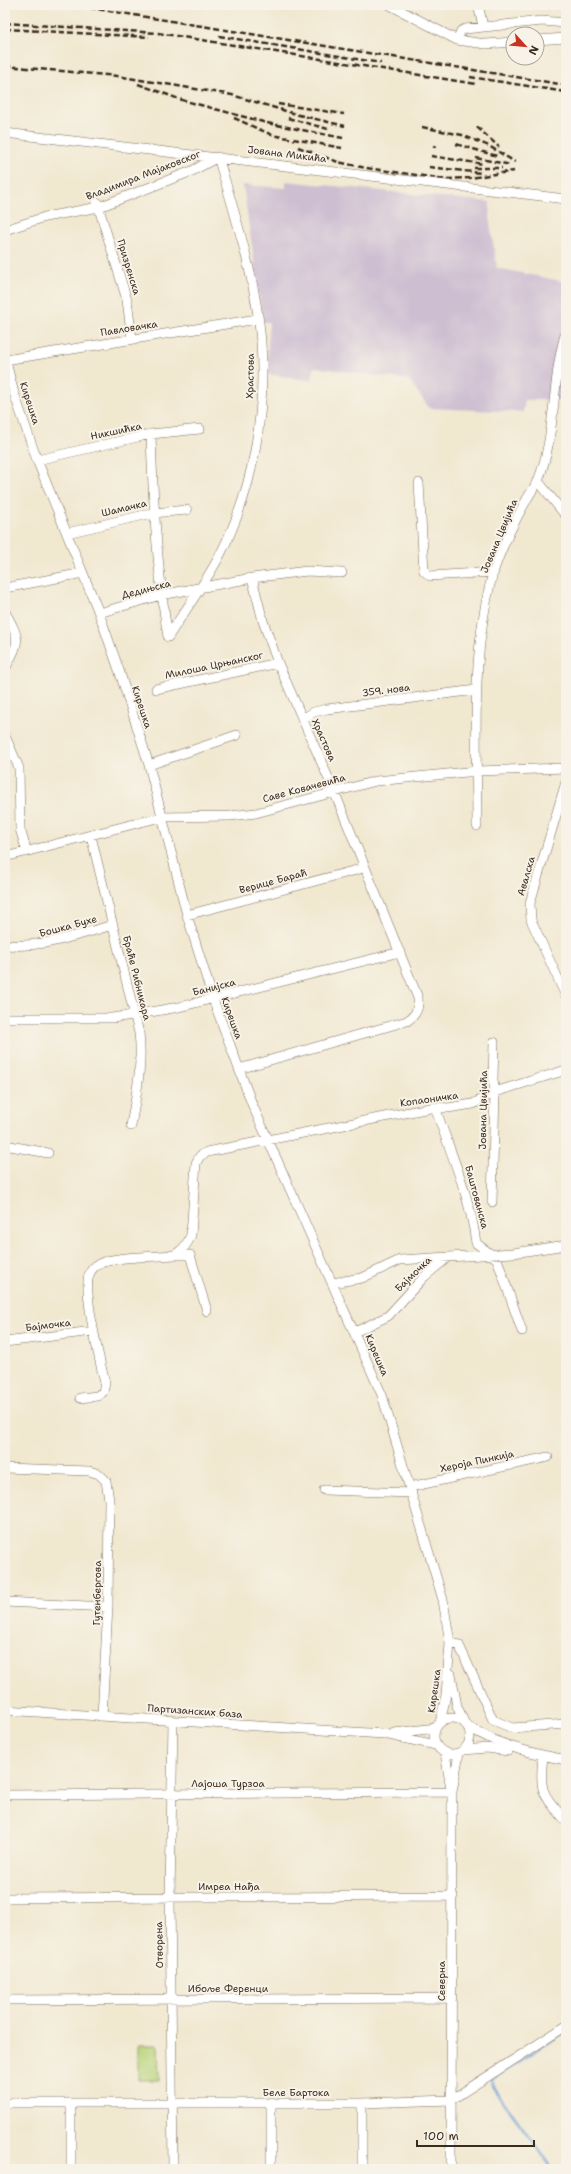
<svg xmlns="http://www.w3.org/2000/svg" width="571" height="2174" viewBox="0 0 571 2174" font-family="'Shantell Sans',sans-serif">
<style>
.industrial{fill:#cebed1}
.green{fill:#b8d479;stroke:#7a7f4c}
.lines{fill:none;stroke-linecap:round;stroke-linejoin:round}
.stream{stroke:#669dd4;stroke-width:2.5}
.minor-casing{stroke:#7b6c5c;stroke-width:10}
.minor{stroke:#fff;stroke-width:9}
.rail{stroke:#3b2a1e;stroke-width:2.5;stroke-dasharray:6 3;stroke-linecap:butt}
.labels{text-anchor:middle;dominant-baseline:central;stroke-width:4;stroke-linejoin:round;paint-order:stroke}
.street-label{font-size:10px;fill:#3b2a1e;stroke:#f7f3e8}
</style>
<rect width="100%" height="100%" fill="#f7f3e8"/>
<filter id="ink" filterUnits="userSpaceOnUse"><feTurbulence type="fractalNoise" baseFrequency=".025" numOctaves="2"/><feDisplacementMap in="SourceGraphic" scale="8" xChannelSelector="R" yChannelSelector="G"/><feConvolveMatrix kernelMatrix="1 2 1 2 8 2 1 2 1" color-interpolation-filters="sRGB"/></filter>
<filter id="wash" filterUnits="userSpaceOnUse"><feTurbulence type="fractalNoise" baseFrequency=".012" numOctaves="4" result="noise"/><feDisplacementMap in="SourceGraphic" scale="16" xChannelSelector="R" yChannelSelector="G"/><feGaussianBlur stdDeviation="0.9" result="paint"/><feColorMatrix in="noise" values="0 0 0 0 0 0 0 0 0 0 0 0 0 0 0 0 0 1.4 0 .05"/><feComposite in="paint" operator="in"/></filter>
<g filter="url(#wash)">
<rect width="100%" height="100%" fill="#f1e8d0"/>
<path class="industrial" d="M286,181L490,202V223L497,268L566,282V366L559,400H525L523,412L429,408L409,380L314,367L312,381L267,374L269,322H263L243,185L286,188Z"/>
<path class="green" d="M138,2045H158L159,2080H138Z"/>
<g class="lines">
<path class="stream" d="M553,2169L492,2086V2079L566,2031"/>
</g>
</g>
<g filter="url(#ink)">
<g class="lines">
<g class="minor-casing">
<path id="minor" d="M390,5L457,40L486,44L513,42
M478,5L483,26
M457,40L461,31L465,29L542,21L566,23
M537,40L566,38
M5,133L566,199
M97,202L127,300L132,339
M5,230L45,217L99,207L192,171L218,157C235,214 257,284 261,343C266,415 253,491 220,555C205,584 185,610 168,637
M5,358L14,393L37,460L99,613L119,670L149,765L187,915L213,999L252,1104L382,1395L443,1600L450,1643L446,1695L440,1723
M5,360L257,319
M151,434C153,503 157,570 168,637
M37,460L151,434L200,429
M538,481L566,516
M419,483L424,571L430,576L494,572
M67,533L153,513L187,510
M5,588L83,573
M5,612C21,641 20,640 5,669
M99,613L161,595L252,578L307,571L342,573
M156,689L278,663
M302,719L314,712L327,709L476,690
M5,736L19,768L20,829L27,852
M149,765L237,735
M566,782L530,903L531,920L566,996
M477,826C477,742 470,656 493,573C501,548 514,522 527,499C530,493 535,487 538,481C557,433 551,380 566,332
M91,836L139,1033C143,1065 136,1095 131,1126
M5,857L161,817L230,816L256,813L376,781L477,771L566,768
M187,915L364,868
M5,945C42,948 77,935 113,925
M5,1018H112L133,1015L179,1007L400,952
M239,1069L407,1021C416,1015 419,1009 418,998L334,791L278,663L263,621L252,578
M435,1107C450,1152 470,1195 476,1243L497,1259L522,1331
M5,1145L48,1153
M492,1202L495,1092L493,1080L494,1042
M175,1255H190L207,1311
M332,1283L362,1278L400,1260L513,1253L566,1245
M355,1332L388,1316L424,1277L448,1257
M5,1342L93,1331
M80,1398L97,1396L103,1392L105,1383C100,1362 83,1293 89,1275C91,1270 94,1266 99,1264C114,1256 155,1257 174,1255C183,1250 187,1245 191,1235L196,1163L200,1156L207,1152L435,1107L448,1108L473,1104L495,1092L566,1070
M5,1468L89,1471L99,1474L106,1481L109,1500L108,1607L102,1716
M410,1487L548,1457
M324,1490L412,1493
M5,1602L108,1607
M450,1643L459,1645L493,1720L512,1728L566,1724
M451,1674L457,1706L464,1722
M5,1710L384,1734L436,1745
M434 1736a18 18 0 1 1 36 0a18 18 0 1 1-36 0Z
M173,1721L170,1897L173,2169
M468,1726C498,1746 531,1753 566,1760
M394,1733L436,1728
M464,1750L487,1748L508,1751
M445,1753L451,1789
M543,1756C539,1793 542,1793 566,1821
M5,1795L452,1792
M5,1898L453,1896
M5,2000L452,1998
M271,2102V2169
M5,2103H362L451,2100L566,2026
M71,2169V2103
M362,2169V2103
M451,2169L452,1792L459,1753"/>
</g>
<use href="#minor" class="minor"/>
<path class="rail" d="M72,5L566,85
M5,23L158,33L476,84
M5,29L149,37
M219,36L381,63
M5,66L117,76L232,95L299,115L345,126
M470,77L566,92
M138,84L182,100L267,123L343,138
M278,104L344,114
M234,118L272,135L342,148
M288,118L328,129
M422,127L462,135L489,146L515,162
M477,127L499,147
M456,144L497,156
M433,146L436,147
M298,147L338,162L366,168L445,179L470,178L514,171
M431,156L483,164
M476,158L511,165
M429,167L481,173
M474,168H502"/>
</g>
</g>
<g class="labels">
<g class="street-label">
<text transform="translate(287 154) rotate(7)">Јована Микића</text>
<text transform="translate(143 175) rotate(-21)">Владимира Мајаковског</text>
<text transform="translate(129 267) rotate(73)">Призренска</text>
<text transform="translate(129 328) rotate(-9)">Павловачка</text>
<text transform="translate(250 376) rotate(-89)">Храстова</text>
<text transform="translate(30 403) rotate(72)">Кирешка</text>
<text transform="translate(116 431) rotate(-12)">Никшићка</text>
<text transform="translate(124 508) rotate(-13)">Шамачка</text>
<text transform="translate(499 536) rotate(-67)">Јована Цвијића</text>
<text transform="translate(146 589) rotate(-14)">Дедињска</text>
<text transform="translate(214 665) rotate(-12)">Милоша Црњанског</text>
<text transform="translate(386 690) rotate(-7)">359. нова</text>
<text transform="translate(142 707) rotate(72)">Кирешка</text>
<text transform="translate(324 740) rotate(66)">Храстова</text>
<text transform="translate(304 788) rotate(-15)">Саве Ковачевића</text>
<text transform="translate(526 876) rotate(-74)">Авалска</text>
<text transform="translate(273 881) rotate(-15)">Верице Бараћ</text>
<text transform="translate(68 926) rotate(-15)">Бошка Бухе</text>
<text transform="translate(137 978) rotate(76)">Браће Рибникара</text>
<text transform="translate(214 987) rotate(-14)">Банијска</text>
<text transform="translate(232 1018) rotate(70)">Кирешка</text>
<text transform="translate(429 1099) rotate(-8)">Копаоничка</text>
<text transform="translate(483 1110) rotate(-89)">Јована Цвијића</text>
<text transform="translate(477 1197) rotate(75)">Баштованска</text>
<text transform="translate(413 1274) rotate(-44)">Бајмочка</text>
<text transform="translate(48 1325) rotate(-7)">Бајмочка</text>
<text transform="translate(377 1355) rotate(67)">Кирешка</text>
<text transform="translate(477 1461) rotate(-12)">Хероја Пинкија</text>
<text transform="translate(97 1593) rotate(-89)">Гутенбергова</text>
<text transform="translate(434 1691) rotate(-82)">Кирешка</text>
<text transform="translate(195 1711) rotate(4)">Партизанских база</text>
<text x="228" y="1783">Лајоша Турзоа</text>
<text x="229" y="1886">Имреа Нађа</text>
<text transform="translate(159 1945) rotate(-91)">Отворена</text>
<text transform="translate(441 1981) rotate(-90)">Северна</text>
<text x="228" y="1988">Ибоље Ференци</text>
<text x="296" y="2092">Беле Бартока</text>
</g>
</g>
<rect width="571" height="2174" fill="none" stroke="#f7f3e8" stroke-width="20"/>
<g transform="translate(525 46) rotate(117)"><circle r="19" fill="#f7f3e8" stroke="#aca397"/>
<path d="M0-3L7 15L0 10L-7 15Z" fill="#c8321e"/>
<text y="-6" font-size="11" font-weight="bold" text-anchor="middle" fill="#3b2a1e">N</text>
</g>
<path d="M417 2140v6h117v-6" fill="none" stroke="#3b2a1e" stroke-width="2"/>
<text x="423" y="2140" font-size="12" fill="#3b2a1e" stroke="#f7f3e8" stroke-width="3" paint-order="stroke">100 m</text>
</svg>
